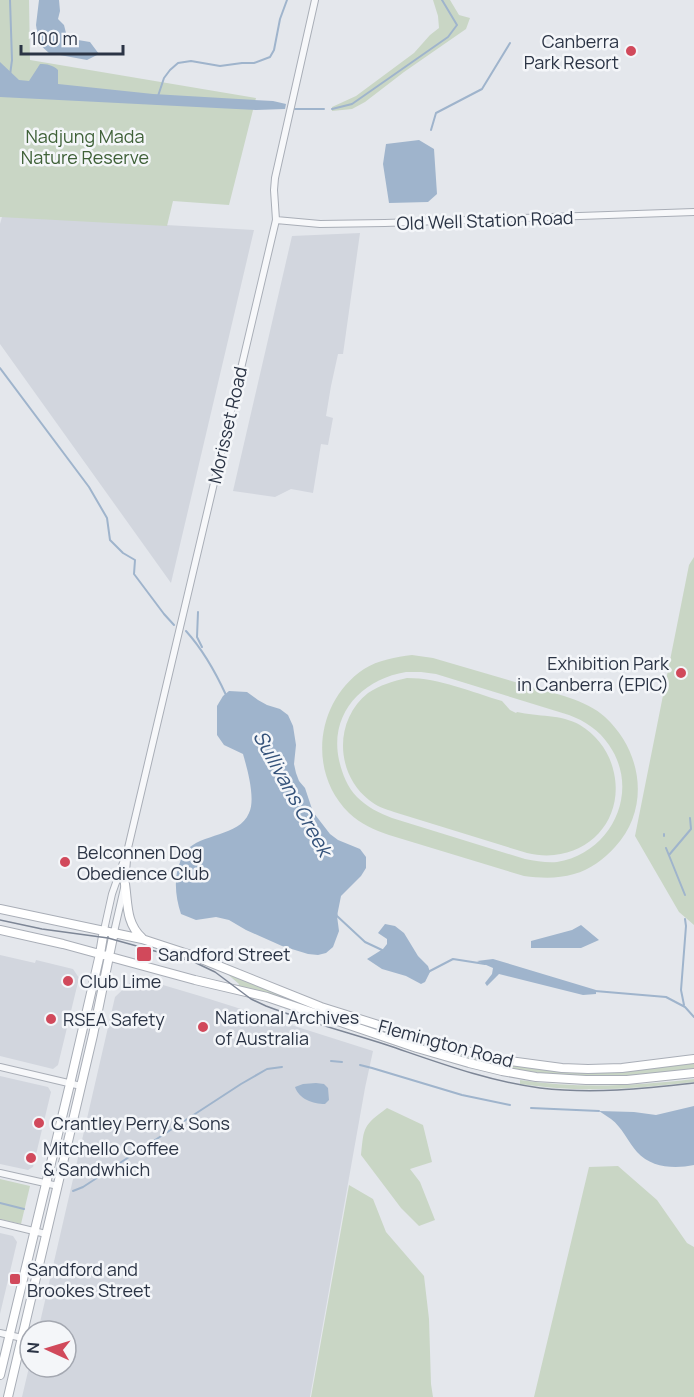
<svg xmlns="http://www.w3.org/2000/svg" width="694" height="1397" viewBox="0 0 694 1397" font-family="Manrope,sans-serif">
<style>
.built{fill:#d2d6de}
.green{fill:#c9d6c5;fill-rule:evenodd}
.water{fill:#9fb4cc}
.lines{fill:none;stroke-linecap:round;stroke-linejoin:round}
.stream{stroke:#9fb4cc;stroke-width:2}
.minor-casing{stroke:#a9aeb7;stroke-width:8}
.secondary-casing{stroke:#a9aeb7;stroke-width:10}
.minor{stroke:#f7f8fa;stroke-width:6}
.secondary{stroke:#fff;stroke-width:8}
.tram{stroke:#7d8696;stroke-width:1.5}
.poi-dot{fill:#d1495b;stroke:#f4f6f9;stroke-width:2}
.labels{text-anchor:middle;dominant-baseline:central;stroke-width:5;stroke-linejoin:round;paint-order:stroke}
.poi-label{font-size:18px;fill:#2b3445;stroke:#f4f6f9;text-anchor:start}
.park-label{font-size:18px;fill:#3f6138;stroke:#f4f6f9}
.street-label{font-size:18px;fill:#2b3445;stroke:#f4f6f9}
.water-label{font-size:20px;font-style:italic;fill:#34527a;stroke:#f4f6f9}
</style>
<rect width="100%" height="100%" fill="#e4e7ec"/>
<path class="built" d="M7,216L254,230L171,583L0,344V224L2,217Z
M360,233L343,354H338L331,386L326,416L333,418L328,445L321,444L313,493L291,489L275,497L233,491L292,236Z
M0,955L35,963L36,960L73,969L79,978L58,1065L53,1069L0,1056Z
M136,977L200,996L373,1051L365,1088L310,1397H22L30,1363V1367H66V1331H38L115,997Z
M0,1076L48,1087L51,1092L33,1167L28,1170L0,1164Z
M0,1233L13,1236L17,1242L0,1314Z"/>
<path class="green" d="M0,0H29L30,60L256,98L229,205L173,201L167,226L0,217Z
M433,0H450L459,15L470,18L466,29L404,72L365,102L352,109L332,111V107L356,96L414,53L430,35L439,28L438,16Z
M694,557V925L679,912L635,836L689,565Z
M412,655L433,658C465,667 497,677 529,686C553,693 587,700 605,717C642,751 651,808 615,847C604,859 590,870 574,874C557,879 541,878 524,876L389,835C374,830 361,824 349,813C307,772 316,701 364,669C378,660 396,657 412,655ZM406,672H421L436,674L569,715C585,721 599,730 609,745C641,791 612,853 557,862C547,863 536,861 525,859L392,818C379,813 367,807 357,797C347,787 342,773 339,760C329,714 362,679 406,672Z
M407,678C440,678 471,692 502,701L510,710L516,713L517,712C538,717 561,714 580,725C598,736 610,753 614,773C623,814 596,851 554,855C545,856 536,855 527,853L394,812C385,809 376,806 369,800C335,773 334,720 368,693C380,685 393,681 407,678Z
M225,972L317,1009L450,1052L494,1063L538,1069L569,1072L628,1071L694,1063V1069L641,1075L615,1077H589L542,1073L519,1070L454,1055L312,1009L269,994L238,986L239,984Z
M694,1079V1082C633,1089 581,1093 520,1084V1080C580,1089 634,1086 694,1079Z
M387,1108L423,1125L432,1162L410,1169L420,1182L435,1220L419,1226L401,1208L361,1155C364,1126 363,1126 387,1108Z
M618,1166L657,1200L687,1243L694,1247V1397H534L589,1167Z
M0,1179L30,1186L21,1224L0,1219Z
M349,1185L373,1199L386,1232L424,1276L429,1319L431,1384L433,1397H311Z"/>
<path class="water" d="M39,0H59L60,11L58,19L64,25L66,33L78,40L90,42L99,54L87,60L49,53L39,44L36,25Z
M0,62L19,80L29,81L40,64C47,64 53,65 58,70V84L153,94L273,101L286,104L285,109L256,110L0,97Z
M419,140L434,149L437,194L428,202L389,203L383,164L386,144Z
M229,691L247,692L258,700L267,705L280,709L288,715L293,726L296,745L294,764L296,773L299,781L305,788L313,812L330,834L338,840L360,849L366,857V868L361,876L341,896L337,916L339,931L333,947L326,953L318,955L308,954L282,946L246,930L229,920L216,917L196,920L181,914C176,899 174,883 178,868C180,863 182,854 186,851C201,833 239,837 249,813C256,799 247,768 243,754L224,745L217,735V706L223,696Z
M385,924L395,926L404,933L418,956L428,966L430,972L425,982L421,984L406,976L382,969L367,959L383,949L387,944V939L378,933Z
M581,925L599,940L581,948H531V941L572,930Z
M493,959L596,990V994L583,995L499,974L487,986L485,983L492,974L493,968L477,961Z
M316,1083L324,1084L328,1088L329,1100L325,1104C313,1104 299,1099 295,1087L303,1084Z
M694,1106V1165C675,1169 651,1168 637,1152C628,1142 622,1127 611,1119C607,1116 603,1114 599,1111L634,1112L656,1115Z"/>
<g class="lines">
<path class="stream" d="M10,75L12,60L10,0
M158,96L164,78L170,70L178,63L191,61L220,66L242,63H254L270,57L274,50L280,19L287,0
M295,109H324
M332,109L352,104L448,37L457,25L442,0
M431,130L436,113L482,89L510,43
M0,368L89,487L107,518L110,540L123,553L135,560L134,574L164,614L174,625
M198,612L197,637L202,647
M186,631C204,651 215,671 226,695
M664,834V836
M666,848L685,895
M669,855L691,829L690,818
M336,913L337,916L365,942L382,950
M428,972L453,959L485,964
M595,991L666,997L685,1007L694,1017
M684,1005L681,990L686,926L685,919
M331,1061L342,1062
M360,1065L372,1068L462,1095L510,1105
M531,1108L599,1111
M73,1191L83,1187L241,1084L267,1069L282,1067
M0,1203L24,1209"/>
<g class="minor-casing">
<path id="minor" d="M276,220L320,224L385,223L694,212
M104,930L112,894L125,857
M114,932L125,884L128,848L276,220L274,190L275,178L315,0
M0,1067L81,1086
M0,1173L58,1186
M0,1223L46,1234
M0,1333L22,1338"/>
</g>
<g class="secondary-casing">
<path id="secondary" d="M125,884C128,905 126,923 142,938
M0,909L142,939L194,956L321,1007L439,1044L502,1060L562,1068L588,1069L622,1068L694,1059
M0,930L63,944L195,980L267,997L417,1048L469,1063L502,1071L536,1077L586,1080H627L694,1073
M0,1375L70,1084L100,954L104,930
M8,1397L93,1035L114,932"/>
</g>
<use href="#minor" class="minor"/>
<use href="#secondary" class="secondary"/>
<path class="tram" d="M0,920L42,929L108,938L194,962L215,972L251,999L266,1006C305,1021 346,1032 387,1045C437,1062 487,1081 540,1088C592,1094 643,1089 694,1083"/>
</g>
<g class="poi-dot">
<circle cx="631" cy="51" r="6"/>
<circle cx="681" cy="673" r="6"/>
<circle cx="65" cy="862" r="6"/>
<rect x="136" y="946" width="16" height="16" rx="3"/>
<circle cx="68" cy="981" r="6"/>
<circle cx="51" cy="1019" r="6"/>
<circle cx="203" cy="1027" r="6"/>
<circle cx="39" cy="1123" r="6"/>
<circle cx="31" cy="1158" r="6"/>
<rect x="9" y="1273" width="12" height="12" rx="3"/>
</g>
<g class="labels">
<g class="poi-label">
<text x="619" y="41" text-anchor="end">Canberra<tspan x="619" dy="21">Park Resort</tspan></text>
<text x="669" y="663" text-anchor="end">Exhibition Park<tspan x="669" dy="21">in Canberra (EPIC)</tspan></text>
<text x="77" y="852">Belconnen Dog<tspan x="77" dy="21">Obedience Club</tspan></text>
<text x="158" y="954">Sandford Street</text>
<text x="80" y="981">Club Lime</text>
<text x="215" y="1017">National Archives<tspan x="215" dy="21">of Australia</tspan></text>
<text x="63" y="1019">RSEA Safety</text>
<text x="51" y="1123">Crantley Perry &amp; Sons</text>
<text x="43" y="1148">Mitchello Coffee<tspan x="43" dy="21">&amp; Sandwhich</tspan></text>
<text x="27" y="1269">Sandford and<tspan x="27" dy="21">Brookes Street</tspan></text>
</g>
<g class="park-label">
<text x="85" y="136">Nadjung Mada<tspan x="85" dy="21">Nature Reserve</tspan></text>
</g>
<g class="street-label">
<text transform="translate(485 220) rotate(-2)">Old Well Station Road</text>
<text transform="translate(227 425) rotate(-77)">Morisset Road</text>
<text transform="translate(446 1043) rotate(15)">Flemington Road</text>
</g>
<g class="water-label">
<text transform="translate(293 793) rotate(61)">Sullivans Creek</text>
</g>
</g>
<g transform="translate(48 1349) rotate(274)"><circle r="28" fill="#f4f6f9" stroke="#a4a8b1" stroke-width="1.5"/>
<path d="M0-4.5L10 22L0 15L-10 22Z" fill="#d1495b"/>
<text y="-9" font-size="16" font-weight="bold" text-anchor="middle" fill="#2b3445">N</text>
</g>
<path d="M21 45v9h102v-9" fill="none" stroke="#2b3445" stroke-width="3"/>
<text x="30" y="45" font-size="18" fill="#2b3445" stroke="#f4f6f9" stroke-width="4.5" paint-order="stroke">100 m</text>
</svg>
